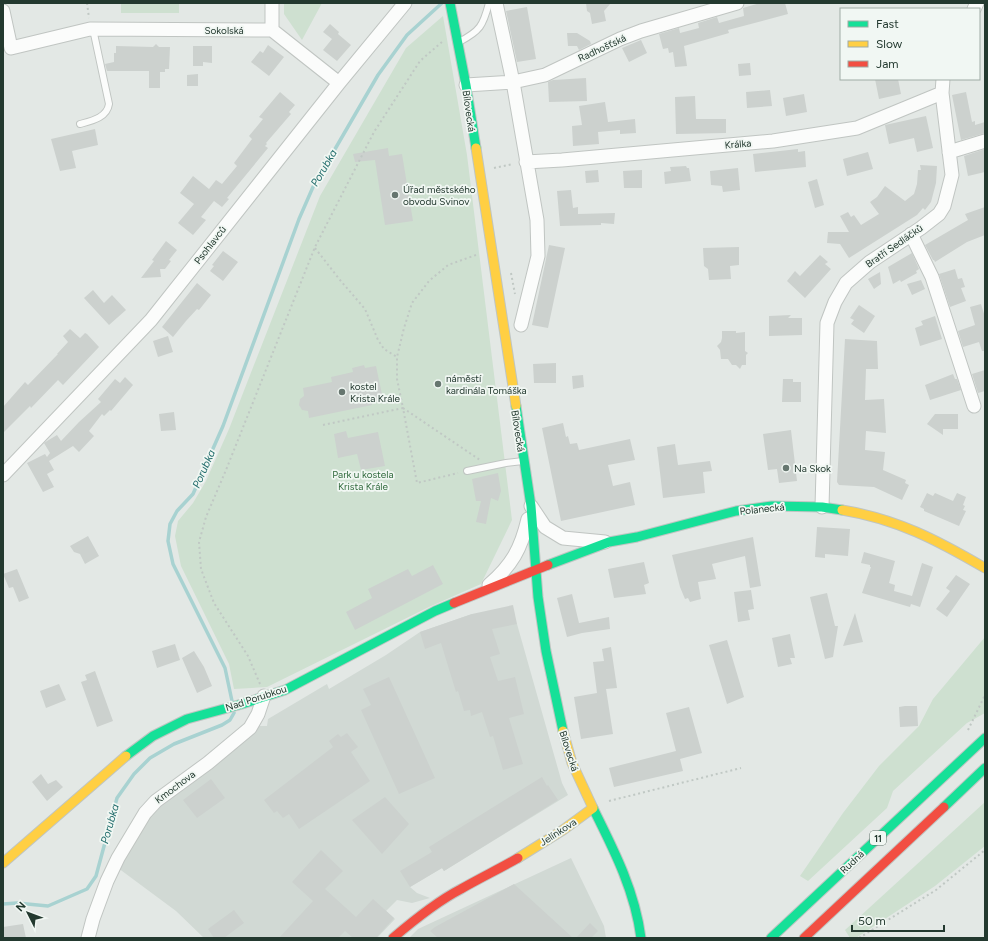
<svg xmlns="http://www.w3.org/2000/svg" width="988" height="941" viewBox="0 0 988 941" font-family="Figtree,sans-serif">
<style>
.built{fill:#d1d9d4}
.green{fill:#cee0d0}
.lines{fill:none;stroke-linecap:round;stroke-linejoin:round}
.stream{stroke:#a8d2d1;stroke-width:3.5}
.building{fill:#ccd1ce}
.lane-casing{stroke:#c0c5c2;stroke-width:8}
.street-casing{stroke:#c0c5c2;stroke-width:15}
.fast-casing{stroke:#bfc5c2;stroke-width:11}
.slow-casing{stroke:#bfc5c2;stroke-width:11}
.jam-casing{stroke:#bfc5c2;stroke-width:11}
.path{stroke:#c0c8c4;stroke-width:2;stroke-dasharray:2 3;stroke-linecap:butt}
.lane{stroke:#fbfcfb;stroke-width:6}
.street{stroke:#fbfcfb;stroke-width:13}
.fast{stroke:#16e098;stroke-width:9}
.slow{stroke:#ffcf43;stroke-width:9}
.jam{stroke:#f24e42;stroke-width:9}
.poi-dot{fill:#66766f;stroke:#f1f7f3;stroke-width:1.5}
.labels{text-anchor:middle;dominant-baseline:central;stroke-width:3.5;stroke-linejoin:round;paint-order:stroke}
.shield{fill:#f1f7f3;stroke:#61726a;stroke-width:1}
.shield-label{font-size:9px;font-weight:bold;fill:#23392f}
.street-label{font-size:10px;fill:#23392f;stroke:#f1f7f3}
.poi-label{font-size:10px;fill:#23392f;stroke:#f1f7f3;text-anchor:start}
.park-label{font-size:10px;fill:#326b3e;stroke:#f1f7f3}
.water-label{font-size:11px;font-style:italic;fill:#246e6d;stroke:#f1f7f3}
</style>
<rect width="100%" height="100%" fill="#e3e8e5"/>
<path class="built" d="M472,614L517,624L562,783L568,795L444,871L442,868L410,887L417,893L430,898L412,903L397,900L386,911L395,919L377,938H204L176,911L118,868L155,809L204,771L258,726H267L268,719L327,684L329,689L386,655L420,632Z
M571,858L604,926L606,938H409L418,929Z"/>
<path class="green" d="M121,3H179V13H121Z
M284,3H322L302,40L284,14Z
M443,16L467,155L512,520L481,584L429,607L267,687L234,689L229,664L181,566L175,536L178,521L193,503L206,481L229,429L320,196L406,48Z
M985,637V713L967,723L893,791L887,808L808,881L800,876L843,813L879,766L919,726L933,699Z
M985,802V846L935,886L856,938H850L845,930Z"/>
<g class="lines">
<path class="stream" d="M232,701L225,668L173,564L168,541L170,524L177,511L193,494L223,426L299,219L313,187L378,75L407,35L442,3
M3,904L17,903L48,906L87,889L96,876L117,798L134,774L150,758L174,744L222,725L230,720L234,713"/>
</g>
<path class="building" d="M586,3H611L604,11L606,21L592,24L590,13L587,11Z
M760,3H785L788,14L728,30L729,33L684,46L687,66L675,67L673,52L669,53L668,48L663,49L659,34L679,28L680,33L699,28L698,23L717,17L719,23L744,16L743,8Z
M527,7L536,59L517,62L506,11Z
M330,24L339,32L338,34L351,45L337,61L323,50L332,39L323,32Z
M567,33H577L590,41L591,44L579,50L577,46H568Z
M641,40L647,53L629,62L622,48Z
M156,44L159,47H170L169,69H165V72H160V88H149V71H107L105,64L114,62V53H116V46L153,47Z
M268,45L284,57L269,76L251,62L260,51L263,53Z
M193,46H212V63L203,62V66H193Z
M750,63L751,75L739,76L738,64Z
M198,74V86H187V75Z
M586,78L587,101L549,102L548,82L553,80Z
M875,79H898L901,94L879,99Z
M770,90L772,106L747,108L746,92Z
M280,92L295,105L289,112L291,114L266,143L267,144L265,146L268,148L227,198L229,199L222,207L214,201L201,217L206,220L193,235L178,223L194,204L180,193L193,176L209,189L216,180L222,184L237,166L234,163L252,139L249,136L263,119L259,117Z
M966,92L972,122L975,121V125L985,122V133L961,140L952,95Z
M804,94L807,112L786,116L783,98Z
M695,96L696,119H726V133L676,134L675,97Z
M605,102L608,122L635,119L636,133L620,134V130L598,132L599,144L573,146L572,126L582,125L579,106Z
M926,116L933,148L917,152L914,138L889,144L885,125Z
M95,129L98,145L72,151L76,168L60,171L51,139Z
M388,148L389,156L402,154L413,221L385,225L375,160L355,162L353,154Z
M798,149V152L805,151L806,167L755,172L753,154Z
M985,149V172L968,176L964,156Z
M868,152L873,169L847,176L843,159Z
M920,165L937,166L936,183L931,202L925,210L923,208L917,215L849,258L840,244L827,243L828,232H849L840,216L848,212L851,217L854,215L861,225L879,214L870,202L877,197L885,186L905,201L914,194L917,184L918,170H921Z
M686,166L687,168H689L691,181L665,184L664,172L671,171L670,167Z
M738,168L740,190L723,192L722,186L711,185L710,171Z
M598,170L599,182L586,183L585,171Z
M642,170V188H624L623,171Z
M817,179L824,205L815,208L808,182Z
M571,190L573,208L578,207V214L615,213L614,224L601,223V225L560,226L557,191Z
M985,207V235L967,242L935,262L934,260H933L925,245L968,220L965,214Z
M166,241L177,250L169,260L171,261L165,269H160L161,277L141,278L154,261L152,260Z
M549,245L565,248L548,328L532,325Z
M739,247V265L730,266L731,279L709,280L708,269L704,266L703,248Z
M223,251L238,262L223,281L210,271L214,266L212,265Z
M912,253L919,269L916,271L917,273L901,282L900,280L893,284L888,267Z
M820,255L828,262L825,264L831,269L805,298L787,281L795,271L800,276Z
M955,269L958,279L962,278L965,287L961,288L966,301L950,307L939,274Z
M880,272L881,284L874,289L868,279Z
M921,280L925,289L912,295L907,284Z
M197,283L211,295L199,310L197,309L186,321L173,337L162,327Z
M93,290L104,303L112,295L126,310L109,325L84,298Z
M981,304L985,317V351H982L979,342L963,347L958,331L975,325L970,307Z
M859,305L875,316L864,333L851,324L854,320L850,318Z
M791,315L788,318H802V335L769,336V316Z
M935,316L942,339L920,346L915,328L923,325L921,321Z
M70,329L80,338L85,333L87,334L99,347L63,385L58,380L31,408L30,406L3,433V407L25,382L28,385L58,354H57L68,342L63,336Z
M722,331H736V333L745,332V351L748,353L746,355V365H742L740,369L736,365H732L728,359H721L720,350L717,346L721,342L722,338Z
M168,336L173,352L158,357L153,341Z
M845,339L877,341L878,369H866L865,400L884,399L886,433L866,431L865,450L885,452L883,470L906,480L905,483L909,485L902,500L874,487L839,485L837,482Z
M556,363V383H534L533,364Z
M364,365L365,368L376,366L383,399L372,402V405L309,418L308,411L302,410L299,405L300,399L304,396L303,388L332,382L331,377L353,372L352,368Z
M985,370V391L978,393L972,374Z
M953,374L955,379H957L961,390L930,400L925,385Z
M583,375L584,387L573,389L572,376Z
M125,377L133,385L111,411L110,410L104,416L102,414L89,431L94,436L79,452L73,446L49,461L54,470L47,474L54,487L43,492L27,463L45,454L47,457L50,453L44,443L47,441L57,435L61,441L79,422L101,402L98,399L115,379L120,383Z
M783,379H793V382H801V402H782Z
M174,412L176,430L161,431L159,414Z
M935,414H958V429H943V435L927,424Z
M563,423L566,437L568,436L570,444L577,443L579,450L630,439L635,460L608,465L613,486L630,482L635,505L561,521L542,428Z
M791,430L797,481L779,483L777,469L768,470L763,434Z
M346,431L348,438L378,432L385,466L361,470L357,454L338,458L334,434Z
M675,444L678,465L710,461L712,471L703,472L705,493L663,498L657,447Z
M498,473L501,491L498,501L491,498L486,524L476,522L481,501H476L472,479Z
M927,493L933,496L935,493L953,501L957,493L966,497L963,505L965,506L963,510L966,511L959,526L924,511V509L920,507Z
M817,527L850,529L848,556L825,554V558L815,557Z
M88,536L99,556L85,564L80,554L74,552L70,546Z
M753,537L761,586L750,588L745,556L712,564L716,579L698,582L701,599L690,602L688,598L685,599L680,587L672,555Z
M864,552L895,561L889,583L895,585L894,591L912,596L922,563L933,567L920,607L911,604L910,607L862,593L871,567H870V565L861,563Z
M644,562L649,583L644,585L646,594L614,598L608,569Z
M433,565L443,584L355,630L346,612L372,598L368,589L408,569L412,576Z
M17,569L29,598L19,602L13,587L9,588L3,574Z
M956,575L970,584L947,617L936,609L950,591L946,588Z
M751,590L754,609L748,610L750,620L738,622L734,592Z
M827,593L835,626H838L833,657L825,659L810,597Z
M572,594L579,623L609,617L610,629L582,633L567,637L557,598Z
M513,605L517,624L492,629L500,654L490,657L498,681L515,677L524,714L509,718L523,764L503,770L493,736L490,737L482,712L471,716L470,710L464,711L458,691L456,692L441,643L425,649L420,632L472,614Z
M855,613L863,642L843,646Z
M790,634L795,658H790L792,664L778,667L772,638Z
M727,640L744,697L727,704L709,645Z
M175,644L180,660L157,668L152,651Z
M611,647L617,688L606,689L613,734L581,739L574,697L597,693L593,662L604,661L602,649Z
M194,651L204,667L212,686L197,693L182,658Z
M95,671L113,721L97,727L81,682L87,680L85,675Z
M389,677L435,778L399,794L361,710L371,705L363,689Z
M59,684L66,700L46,708L40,691Z
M905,706H917L918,726L900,727L899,707Z
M689,707L702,753L680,759L683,771L614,787L609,768L676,751L666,713Z
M347,733L358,747L351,752L370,781L299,829L289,814L283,818L277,811L274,813L264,800L333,747L329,741L338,734L341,737Z
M41,774L48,784L56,780L63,787L47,801L32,782Z
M542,777L547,786L548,785L558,800L444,871L442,868L410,887L400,871L432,852L429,847Z
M211,779L225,798L197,818L183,800Z
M385,797L409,824L382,854L352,820Z
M321,850L343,871L325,889L356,917L373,899L394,918L376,938H353L345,931L338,938H279L313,901L292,882Z
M514,884L573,938H438L430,931L435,927Z
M234,910L244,923L224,938H214L208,929Z
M590,923L598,931L591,938H576Z
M23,924L26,938H3V927Z"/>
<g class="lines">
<g class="lane-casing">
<path id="lane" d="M459,42C480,31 483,26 489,3
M80,124C91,121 107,118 109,104L93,29
M467,471L506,463L523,461"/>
</g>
<g class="street-casing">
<path id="street" d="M272,3V30
M496,3L513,82L537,220L538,256L521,325
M974,9L977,3
M3,11L11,48L90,29L272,30L339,83
M466,85L513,82L545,75L620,39L641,31L737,3
M949,152L985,141
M526,162L562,160L773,141L857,128L942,93
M911,234L932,277L974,406
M3,475L151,320L339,83L405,3
M531,506L545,527L563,538L605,542
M822,507L827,323L835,302L846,283L870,262L921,228L939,214L944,206L952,175L942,93L943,79
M489,585C512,565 521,549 528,519
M88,938L93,919L107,881L118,858L145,813L156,801L208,763L250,728L258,714L264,696"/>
</g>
<g class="fast-casing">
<path id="fast" d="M450,3L466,85L476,148
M516,406L531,506L538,597L546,651L563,731
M548,565L609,542L637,537L736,511L772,506L822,507L842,510
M126,756L153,736L187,719L242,704L285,690L435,611L454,603
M944,807L985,768
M593,808C614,850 635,891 641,938
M771,938L985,738"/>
</g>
<g class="slow-casing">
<path id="slow" d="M476,148L516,406
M842,510C897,519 937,540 985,568
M518,858L563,830L593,808L572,763L563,731
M3,863L126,756"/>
</g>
<g class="jam-casing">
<path id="jam" d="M454,603L548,565
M393,938C414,920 436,902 461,889C480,878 499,869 518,858
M804,938L944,807"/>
</g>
<path class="path" d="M87,3L89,18
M494,168L513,164
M315,248L340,280L365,309L378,340L384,349L397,357
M476,255L448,265L429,281L412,303L404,328L397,357V379L403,408L480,460
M511,273L515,294
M323,425L403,408L417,483L458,473
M260,684L248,656L214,603L201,569L199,542L206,517L226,470L315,247L374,132L420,61L443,41
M968,730L985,695
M609,801L741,768
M859,938L936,890L985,850"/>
<use href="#lane" class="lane"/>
<use href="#street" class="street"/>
<use href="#fast" class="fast"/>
<use href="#slow" class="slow"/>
<use href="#jam" class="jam"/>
</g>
<g class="poi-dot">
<circle cx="395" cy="195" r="4"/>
<circle cx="438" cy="384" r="4"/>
<circle cx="342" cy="392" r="4"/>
<circle cx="786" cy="468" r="4"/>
</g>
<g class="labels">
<rect class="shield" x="870" y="831" width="16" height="14" rx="3"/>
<g class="shield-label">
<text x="878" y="838">11</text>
</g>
<g class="street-label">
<text x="224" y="30">Sokolská</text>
<text transform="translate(602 48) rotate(-25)">Radhošťská</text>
<text transform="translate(469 111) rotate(82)">Bílovecká</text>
<text transform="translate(738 144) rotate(-5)">Králka</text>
<text transform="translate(210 245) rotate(-52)">Psohlavců</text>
<text transform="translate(894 246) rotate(-35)">Bratří Sedláčků</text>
<text transform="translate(518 431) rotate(81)">Bílovecká</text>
<text transform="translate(762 509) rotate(-6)">Polanecká</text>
<text transform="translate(256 698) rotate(-18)">Nad Porubkou</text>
<text transform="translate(569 751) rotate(72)">Bílovecká</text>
<text transform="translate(175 787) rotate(-37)">Kmochova</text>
<text transform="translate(558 832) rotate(-33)">Jelínkova</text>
<text transform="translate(852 862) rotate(-43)">Rudná</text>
</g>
<g class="poi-label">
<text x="403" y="189">Úřad městského<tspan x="403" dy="12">obvodu Svinov</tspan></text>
<text x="446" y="378">náměstí<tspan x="446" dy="12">kardinála Tomáška</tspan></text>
<text x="350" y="386">kostel<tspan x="350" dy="12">Krista Krále</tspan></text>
<text x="794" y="468">Na Skok</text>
</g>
<g class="park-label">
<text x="363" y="474">Park u kostela<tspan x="363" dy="12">Krista Krále</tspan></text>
</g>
<g class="water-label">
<text transform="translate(324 168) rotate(-60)">Porubka</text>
<text transform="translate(204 469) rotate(-66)">Porubka</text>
<text transform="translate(110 824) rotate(-74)">Porubka</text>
</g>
</g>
<rect width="988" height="941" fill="none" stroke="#23392f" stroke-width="8"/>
<rect x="840" y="8" width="140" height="72" fill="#f1f7f3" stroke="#9faba5"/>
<rect x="848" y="21" width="20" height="6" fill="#16e098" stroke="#9faba5"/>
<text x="876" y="28" font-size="12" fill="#23392f">Fast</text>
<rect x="848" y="41" width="20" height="6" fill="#ffcf43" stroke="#9faba5"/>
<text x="876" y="48" font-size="12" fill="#23392f">Slow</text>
<rect x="848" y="61" width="20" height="6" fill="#f24e42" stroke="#9faba5"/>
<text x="876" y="68" font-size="12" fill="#23392f">Jam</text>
<g transform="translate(28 913) rotate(312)" stroke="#f1f7f3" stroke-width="3" paint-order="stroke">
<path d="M0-3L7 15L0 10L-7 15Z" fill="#23392f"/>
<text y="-6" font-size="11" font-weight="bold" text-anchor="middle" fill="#23392f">N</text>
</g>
<path d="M852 925v6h92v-6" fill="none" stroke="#23392f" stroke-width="2"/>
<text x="858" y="925" font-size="12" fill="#23392f" stroke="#f1f7f3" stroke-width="3" paint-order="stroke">50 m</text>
</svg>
